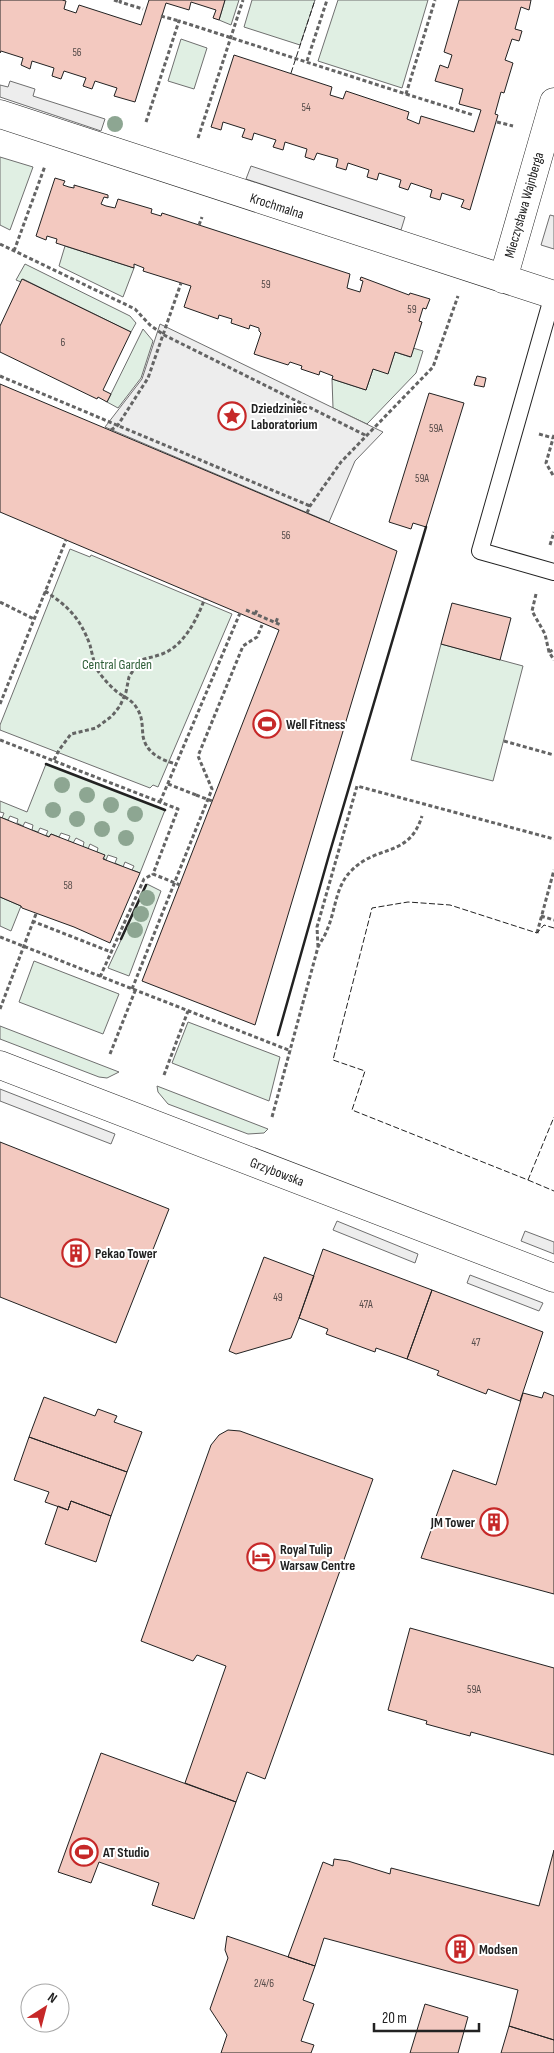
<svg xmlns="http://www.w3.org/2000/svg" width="554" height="2053" viewBox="0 0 554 2053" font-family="'Sofia Sans Condensed',sans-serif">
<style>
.green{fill:#e0efe3;stroke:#6f6f6f}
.parking{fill:#ededed;stroke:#6f6f6f}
.building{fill:#f3c9c0;stroke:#222}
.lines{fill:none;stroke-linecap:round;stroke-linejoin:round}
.lane-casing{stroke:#222;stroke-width:18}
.street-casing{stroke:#222;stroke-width:29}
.secondary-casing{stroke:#222;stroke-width:29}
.path{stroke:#646464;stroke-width:3;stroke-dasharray:4 2.5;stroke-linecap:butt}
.lane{stroke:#fff;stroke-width:16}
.street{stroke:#fff;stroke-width:28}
.secondary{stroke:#fff;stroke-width:28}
.path-bridge{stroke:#646464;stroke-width:3;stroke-dasharray:4 2.5;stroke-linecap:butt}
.fence{stroke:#222;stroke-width:1;stroke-dasharray:6 2.5;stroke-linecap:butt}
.wall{stroke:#222;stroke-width:2.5}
.tree{fill:#8da692}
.labels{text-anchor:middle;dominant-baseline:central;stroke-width:4;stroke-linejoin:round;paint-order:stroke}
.number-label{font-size:11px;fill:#564c4a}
.street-label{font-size:14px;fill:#222;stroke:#fff}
.poi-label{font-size:14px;font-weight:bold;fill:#222;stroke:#fff;text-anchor:start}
.park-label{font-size:14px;fill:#2f5e38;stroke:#fff}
</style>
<rect width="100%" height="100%" fill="#fff"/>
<path class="green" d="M225,0H239L231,25L219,20Z
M252,0H315L300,45L244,27Z
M338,0H428L402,88L318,61Z
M181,39L207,48L194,89L168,81Z
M0,157L33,167L10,230L0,225Z
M65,246L134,268L123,297L59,266Z
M25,264L130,316L136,323L131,332L23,279L21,282L16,280Z
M143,329L153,341L141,378L118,408L107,402Z
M413,348L423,351L416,373L367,424L333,408L332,379L366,390L373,369L388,373L395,352L410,357Z
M70,549L90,557L91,555L232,614L158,787L153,785L150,788L0,730V725Z
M441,644L523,666L493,781L411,760Z
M46,764L165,810L140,873L132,870L134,866L125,862L123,867L115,863L117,858L108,855L106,860L97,852L98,848L90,844L88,849L83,847L84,842L76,838L73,843L68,841L70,836L61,833L59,837L51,834L49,837L46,835L48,831L40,828L38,832L32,830L33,825L25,822L23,826L17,823L18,819L10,816L8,820L2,818L4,813L0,812V801L27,812Z
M147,884L161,891L129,976L108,968Z
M0,897L21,906L11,931L0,926Z
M34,961L119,994L103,1034L19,1002Z
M188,1022L280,1057L269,1101L172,1063Z
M0,1026L119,1072L107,1078L99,1077L0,1039Z
M157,1086L268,1129L264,1133L248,1134L168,1104L158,1092Z"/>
<path class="parking" d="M10,81L35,89L33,96L105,119L101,131L0,97V85L8,87Z
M251,166L405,217L401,230L246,179Z
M550,215L554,216V249L541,245Z
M160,324L383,432L355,461L329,522L105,427L142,379Z
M0,1089L115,1134L111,1144L0,1101Z
M337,1221L418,1254L415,1263L333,1230Z
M525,1231L554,1242V1254L521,1241Z
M470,1275L543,1303L539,1311L467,1283Z"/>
<path class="building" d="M0,0H62L66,1L64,9L76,13L79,5L141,25L149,0H225L219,20L213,18L216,10L191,2L189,10L166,3L135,102L114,96L117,88L95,81L92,89L83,86L86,78L64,71L61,79L52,76L54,68L32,61L30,69L21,65L23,58L1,51L0,53Z
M459,0H531L529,10L521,7L515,29L522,31L519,41L512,39L505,60L513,63L504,93L501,92L495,114L498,115L470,210L461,207L464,200L442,193L440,200L430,197L432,190L411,183L408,190L399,187L401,180L379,173L377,180L367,177L369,170L348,163L346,170L336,167L338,159L317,153L314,160L305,157L307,149L285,142L283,150L273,147L276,140L254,133L252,140L242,137L245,129L223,122L221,130L211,127L234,55L332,87L330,95L343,99L346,91L409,112L407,119L419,124L421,116L474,132L481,110L459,104L463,89L435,81L440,65L448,68L452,55L444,52Z
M55,178L65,181L63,185L69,187L74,188V185L108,195V198L104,197L101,204L106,206L115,208L118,199L152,209L151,213L161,216L162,213L350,274L347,288L360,292L363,281L360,280L361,277L409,295L410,293L430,299L426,309L423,308L419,321L422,322L411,357L395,352L388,374L373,369L366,390L332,379L333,376L320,371L319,375L301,369L302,366L290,362L288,365L254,354L261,333L259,331V328L250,325L249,329L231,323L232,319L219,315L218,319L184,307L191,286L143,271L144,268L134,264V268L56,243L57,239L47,236L46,240L36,236Z
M22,279L131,332L103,390L111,394L107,402L98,397L97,399L0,352V326Z
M477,376L486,378L484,387L474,385Z
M0,384L397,551L255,1025L142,981L279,630L0,512Z
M429,393L464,403L426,527L413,523L411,529L389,522Z
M452,603L511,618L500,660L441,644Z
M0,817L49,837L51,834L105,855L103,859L140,873L110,943L74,927L22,908L21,906L0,897Z
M0,1142L169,1209L116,1343L0,1297Z
M323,1249L432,1290L407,1359L376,1348L375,1352L326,1334L328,1329L299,1318Z
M264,1257L314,1276L299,1318L291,1338L236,1354L229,1351Z
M432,1290L543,1332L520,1401L488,1389L486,1394L437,1375L439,1371L407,1359Z
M544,1392L554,1396V1594L421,1558L453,1470L496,1485L523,1393L542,1398Z
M44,1397L95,1416L98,1409L117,1416L114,1422L142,1432L127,1472L29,1437Z
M228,1430L240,1431L373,1479L265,1779L247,1772L236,1802L185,1783L226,1666L197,1655L193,1661L141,1641L211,1445L219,1435Z
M29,1437L127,1472L111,1516L71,1501L68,1510L45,1502L49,1492L14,1480Z
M71,1501L111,1516L96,1562L45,1544L58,1506L68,1510Z
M410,1628L554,1668V1755L471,1732L470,1736L426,1724L427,1721L388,1710Z
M101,1753L236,1802L194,1919L152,1905L159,1883L99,1862L91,1883L58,1872Z
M554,1850V2040L509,2026L518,1990L324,1938L315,1966L288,1957L323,1862L333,1866L334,1859L348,1861L390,1874L391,1868L539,1906Z
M227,1936L315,1966L303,2000L314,2004L301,2041L314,2045L311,2053H221L227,2035L210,2009L228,1958L225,1950Z
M425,2004L468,2017L458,2053H410Z
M509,2026L554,2040V2053H501Z"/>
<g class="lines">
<g class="lane-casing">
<path id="lane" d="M553,295L480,551L554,572"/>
</g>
<g class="street-casing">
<path id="street" d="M0,114L554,295
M503,279L554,102"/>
</g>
<g class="secondary-casing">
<path id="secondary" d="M0,1065L554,1278"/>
</g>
<path class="path" d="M114,0L120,2
M121,0L120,2L143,9
M161,16L179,21
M307,61L327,0
M406,94L473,115
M146,122L179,21L406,94L435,0
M497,122L513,126
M198,138L243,0
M199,225L202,217
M0,244L135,309L150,325L164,335L367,436
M14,251L45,166
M0,376L310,506
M111,430L118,425L148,378L181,283
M539,434L553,438
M554,435L546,463L554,477
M307,513L310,506L341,462L433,367L458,296
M550,545L554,532
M45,591C69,607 80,618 90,645C92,653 94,664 98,671C102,677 110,686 116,691C125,698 132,699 138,710C143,719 142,728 143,736C146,753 161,760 176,764
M536,594L532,611L545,634L549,652L554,660
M0,602L34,619
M255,614L257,610
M276,622L278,617
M549,652L554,649
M0,704L66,540
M0,740L178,809L153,874L180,885
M504,741L554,755
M54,760L59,750L71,734L96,728L112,716L120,706L126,692L129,677L139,661C146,658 154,657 162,654C184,646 197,619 205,598
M168,784L196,795
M160,802L240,613
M541,916L554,920
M32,921L111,952
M537,933L554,870
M0,937L291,1051
M318,947L317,927L357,786L554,839
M100,977L144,879L153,874
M132,989L212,789L198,756L243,646L257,637L262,625
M0,1009L36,914
M110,1054L135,991
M164,1075L188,1011
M272,1117L318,947C321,941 325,936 327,930C336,910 335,886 352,870C378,844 409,858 422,816"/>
<use href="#lane" class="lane"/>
<use href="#street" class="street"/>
<use href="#secondary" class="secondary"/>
<path class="path-bridge" d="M246,610L281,625
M196,795L212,801"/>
<path class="fence" d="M291,73L315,0
M554,928L544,925L537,933L450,905L408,902L372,908L333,1060L365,1071L352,1110L528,1180L554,1117
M528,1180L554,1191"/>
<path class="wall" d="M46,764L165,810
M121,939L146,885
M278,1035L329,855L426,527"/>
</g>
<g class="tree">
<circle cx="115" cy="124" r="8"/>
<circle cx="62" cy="785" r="8"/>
<circle cx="87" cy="795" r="8"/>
<circle cx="111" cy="805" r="8"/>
<circle cx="53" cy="810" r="8"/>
<circle cx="135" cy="814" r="8"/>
<circle cx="77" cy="819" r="8"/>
<circle cx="102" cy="829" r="8"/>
<circle cx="126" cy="838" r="8"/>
<circle cx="147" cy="898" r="8"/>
<circle cx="141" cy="914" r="8"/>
<circle cx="135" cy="930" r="8"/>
</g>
<defs>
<g id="sight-ring" transform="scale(1.4375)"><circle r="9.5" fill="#fff" stroke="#c62828" stroke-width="1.5"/><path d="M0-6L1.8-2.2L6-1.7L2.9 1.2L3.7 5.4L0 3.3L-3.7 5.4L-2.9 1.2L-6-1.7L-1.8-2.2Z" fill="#c62828"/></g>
<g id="stadium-ring" transform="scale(1.4375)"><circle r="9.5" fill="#fff" stroke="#c62828" stroke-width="1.5"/><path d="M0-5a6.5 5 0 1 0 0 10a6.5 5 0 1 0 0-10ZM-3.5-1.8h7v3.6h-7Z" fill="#c62828"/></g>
<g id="building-ring" transform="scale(1.4375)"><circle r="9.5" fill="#fff" stroke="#c62828" stroke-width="1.5"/><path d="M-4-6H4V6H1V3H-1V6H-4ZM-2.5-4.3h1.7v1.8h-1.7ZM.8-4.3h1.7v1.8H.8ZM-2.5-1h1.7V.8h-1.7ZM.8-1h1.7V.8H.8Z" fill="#c62828"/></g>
<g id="hotel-ring" transform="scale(1.4375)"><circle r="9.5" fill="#fff" stroke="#c62828" stroke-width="1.5"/><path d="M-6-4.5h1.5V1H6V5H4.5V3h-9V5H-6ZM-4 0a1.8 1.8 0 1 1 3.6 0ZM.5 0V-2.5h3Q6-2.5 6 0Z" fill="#c62828"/></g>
</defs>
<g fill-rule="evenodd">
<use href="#sight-ring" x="232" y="416"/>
<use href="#stadium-ring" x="267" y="724"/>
<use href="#building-ring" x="76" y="1253"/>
<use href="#building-ring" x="494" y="1522"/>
<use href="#hotel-ring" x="261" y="1557"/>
<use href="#stadium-ring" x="84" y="1852"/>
<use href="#building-ring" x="460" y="1949"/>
</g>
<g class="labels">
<g class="number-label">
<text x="77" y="52">56</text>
<text x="306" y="107">54</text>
<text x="266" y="284">59</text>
<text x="412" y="309">59</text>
<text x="63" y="342">6</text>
<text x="436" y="428">59A</text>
<text x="422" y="478">59A</text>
<text x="286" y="535">56</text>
<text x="68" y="885">58</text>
<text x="278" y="1297">49</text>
<text x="366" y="1304">47A</text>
<text x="476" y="1342">47</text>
<text x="474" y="1689">59A</text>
<text x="264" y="1983">2/4/6</text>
</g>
<g class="street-label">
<text transform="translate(524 205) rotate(-74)">Mieczysława Wajnberga</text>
<text transform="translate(277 206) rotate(18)">Krochmalna</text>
<text transform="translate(277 1172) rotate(21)">Grzybowska</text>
</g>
<g class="poi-label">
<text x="251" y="408">Dziedziniec<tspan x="251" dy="16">Laboratorium</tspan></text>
<text x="286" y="724">Well Fitness</text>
<text x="95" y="1253">Pekao Tower</text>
<text x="475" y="1522" text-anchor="end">JM Tower</text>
<text x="280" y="1549">Royal Tulip<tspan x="280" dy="16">Warsaw Centre</tspan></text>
<text x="103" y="1852">AT Studio</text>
<text x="479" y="1949">Modsen</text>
</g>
<g class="park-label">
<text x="117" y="664">Central Garden</text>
</g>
</g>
<g transform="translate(45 2008) rotate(36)"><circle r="24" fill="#ffffff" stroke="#a7a7a7"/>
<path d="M0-4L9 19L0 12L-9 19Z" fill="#c62828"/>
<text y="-8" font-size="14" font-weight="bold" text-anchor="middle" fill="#222222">N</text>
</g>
<path d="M374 2023v8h105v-8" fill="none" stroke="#222222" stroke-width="2.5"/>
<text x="382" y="2023" font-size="15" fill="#222222" stroke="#ffffff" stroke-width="4" paint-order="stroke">20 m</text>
</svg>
